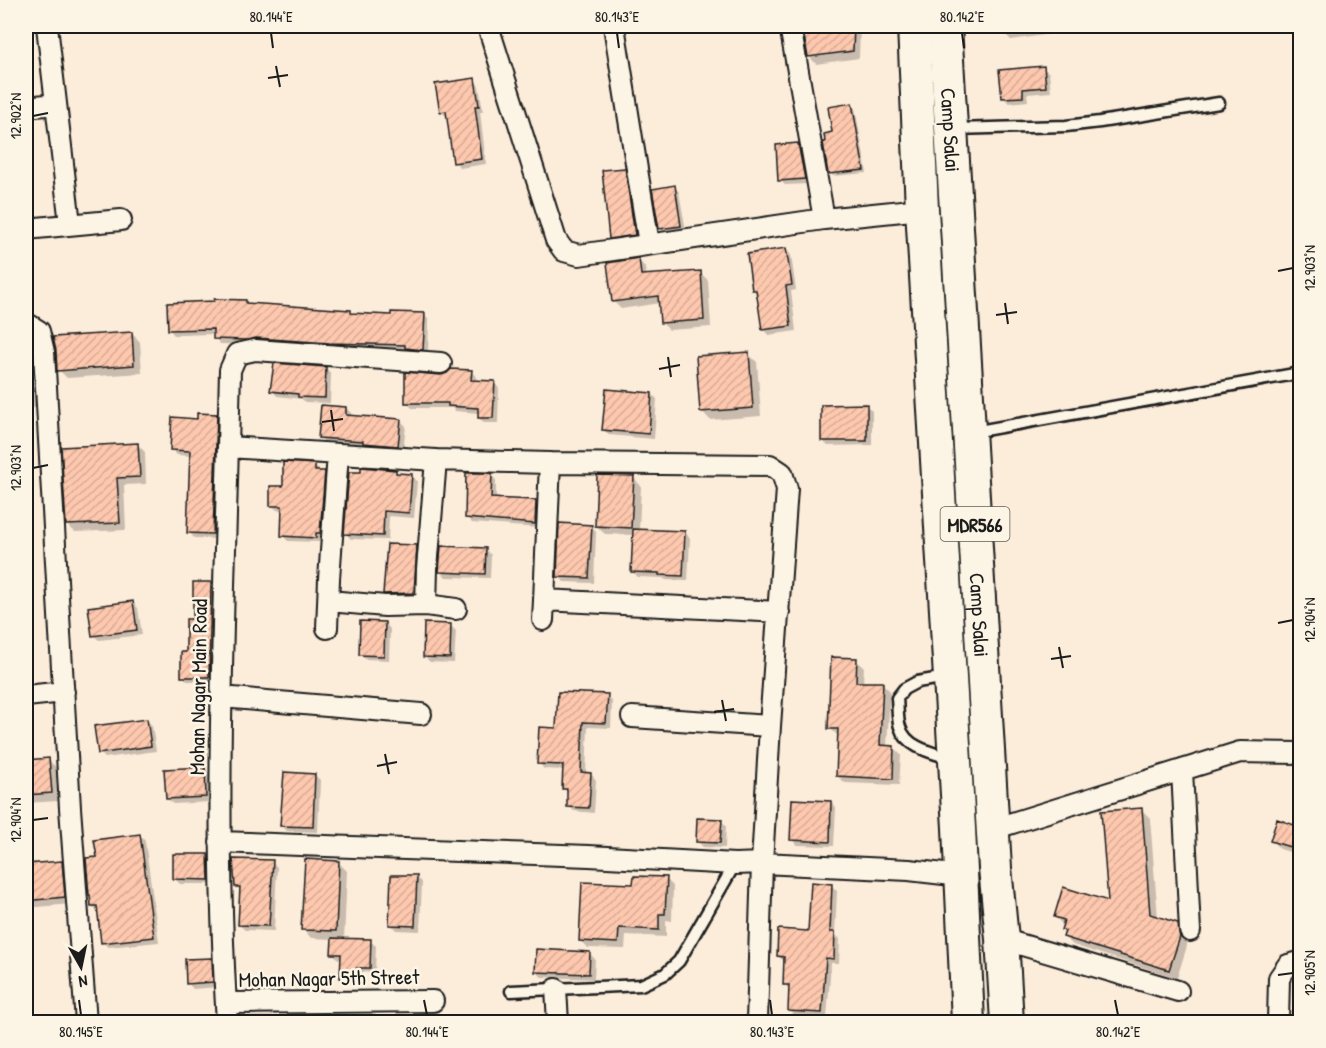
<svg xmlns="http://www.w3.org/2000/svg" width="1326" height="1048" viewBox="0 0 1326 1048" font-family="'Patrick Hand',sans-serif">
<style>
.shadow{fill:#0003}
.building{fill:url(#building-hatch);stroke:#1c1c1c;stroke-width:1.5}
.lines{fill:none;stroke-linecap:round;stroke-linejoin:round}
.service-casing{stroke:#1c1c1c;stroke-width:15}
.minor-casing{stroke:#1c1c1c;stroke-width:24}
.primary-casing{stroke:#1c1c1c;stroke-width:36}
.service{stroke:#fcf5e5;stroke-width:10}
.minor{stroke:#fcf5e5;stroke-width:20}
.primary{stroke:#fcf5e5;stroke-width:32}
.ticks{fill:none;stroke:#1c1c1c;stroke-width:2}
.labels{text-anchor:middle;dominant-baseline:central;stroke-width:5;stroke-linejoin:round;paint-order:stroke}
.shield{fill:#fcf5e5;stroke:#5f5d58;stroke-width:1.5}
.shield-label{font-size:20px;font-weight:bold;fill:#1c1c1c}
.street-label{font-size:21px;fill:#1c1c1c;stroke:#fcf5e5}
.neatline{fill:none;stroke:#1c1c1c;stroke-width:2}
.ticks-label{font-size:15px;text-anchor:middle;fill:#1c1c1c}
</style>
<defs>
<pattern id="building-hatch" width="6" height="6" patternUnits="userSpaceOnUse" patternTransform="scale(1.5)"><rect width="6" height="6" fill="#fdc8ae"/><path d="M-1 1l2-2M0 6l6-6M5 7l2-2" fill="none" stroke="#d8ab95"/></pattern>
</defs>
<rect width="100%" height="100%" fill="#fcecda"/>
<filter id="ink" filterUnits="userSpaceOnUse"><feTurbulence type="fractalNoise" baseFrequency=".0167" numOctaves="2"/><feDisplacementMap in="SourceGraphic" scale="12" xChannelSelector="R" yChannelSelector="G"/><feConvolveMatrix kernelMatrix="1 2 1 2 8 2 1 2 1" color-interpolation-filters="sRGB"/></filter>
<g filter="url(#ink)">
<path class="shadow" d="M803,26H860L859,58L816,64L809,56Z
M1004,26H1076L1077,30L1011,40L1006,35Z
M1043,68L1049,73L1051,92L1027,94L1028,101L1009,103L1004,98Z
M474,80L479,86L483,111H480L486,164L460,168L455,162L449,116L447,117L441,111Z
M851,105L855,108L867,173L833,176L830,173L834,134Z
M798,145L803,150L809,184L785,185L780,180Z
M624,170L630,175L640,240L615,243L610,238Z
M674,187L679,192L686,231L666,234L660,229Z
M786,250L791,255L796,290L791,291L796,331L769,335L763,329L758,294L754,289Z
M638,260L645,267L647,276L700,273L708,280L711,327L669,330L662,323L660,303L621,309L613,301Z
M245,301L249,305L350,312L353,315L393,316L424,315L429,320L428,354L412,353L408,350L220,344L215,338V334L174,335L169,329Z
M132,333L140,342L142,373L67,378L59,370Z
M748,354L757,362L761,416L710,420L702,411Z
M326,368L331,374L330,403L305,402L302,399L277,396L272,390Z
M471,372L477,377L476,382L494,383L499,388L498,423H484L479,418V413L455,411L452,408H412L406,402L440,376Z
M26,377H28L34,382L36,408H26Z
M652,394L657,399L654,439L609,435L604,430Z
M866,406L872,411V445L828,446L823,441Z
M346,408L351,413V417L400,420L406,426L403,450L370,448L367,446L325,443L320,437Z
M216,416L222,421L218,539L194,538L189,532L191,456L177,455L172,450L198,420Z
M138,445L145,452L146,484L124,485L126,530L75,532L67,525Z
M314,466L330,478L325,538H321V542L288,541L282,535L283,511L277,510L271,505Z
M395,471L399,474L412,475L417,481L414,518L389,516L388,540L351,539L346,534Z
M491,475L496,480V500L536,501L541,507L540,528L472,523L467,517Z
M633,477L641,486L639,531L685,532L690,538L688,581L666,580L663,578L638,577L632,571L634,535L605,534L596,526Z
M591,526L596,532L594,583L564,582L559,576Z
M416,547L422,552L419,598L390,599L385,593Z
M486,550L491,555L490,578L446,577L440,571Z
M210,583L215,588L213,681H187L183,676L195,620Z
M133,603L138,608L142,635L99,640L93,635Z
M385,623L390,629L389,660L365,659L360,654Z
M450,625L456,631L454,663L430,662L424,656Z
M856,660L864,667L863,683L883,684L890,691L887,747H893L901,755L899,785L845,783L837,776L839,735H837L830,728Z
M607,696L612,701L611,728L588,727L586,774H591L596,780L594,813L574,811L568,806L569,793L564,788V770L544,769L539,763L557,729Z
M147,720L152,726L156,751L105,758L100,753Z
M48,760L57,768L59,801L26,803V762Z
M205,769L210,774L211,802L173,804L167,798Z
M315,775L320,780L318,832L287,831L281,825Z
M831,802L836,807L834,846L797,845L791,839Z
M1141,809L1150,818L1158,918L1177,924L1185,933L1187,946L1177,978L1073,945L1064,937L1066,933L1063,930L1064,926L1055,917L1110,903Z
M721,820L726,826L725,848L703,847L698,842Z
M1278,821L1300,828V855L1280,849L1272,841Z
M140,835L145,841L159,942L108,947L102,942L98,911L92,906L98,859Z
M208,856L213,861L214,884H180L175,879Z
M61,862L69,869L71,904L26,908V866Z
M272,862L277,867L274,931L245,930L239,925L241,891L236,886Z
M338,862L347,871L344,940L370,941L376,946L375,973L362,972L361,983H347L341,977L342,959H338L333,953L334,939L311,938L303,929Z
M416,877L422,882L420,931L396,930L390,924Z
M666,879L673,886L672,921L666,920V937L626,935L625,949L588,948L580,941L635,886Z
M831,885L837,891L835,934L840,939L839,963H831L827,1018L795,1016L790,1011L791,991L784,984V961L778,956L810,932Z
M589,953L595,959L594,979L542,977L536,972Z
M211,959L217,965L218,987L193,989L188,983Z
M242,1016H290L295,1022H242Z"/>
<path class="building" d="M802,26H854L853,51L808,57Z
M1044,66L1046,87L1023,89V97L1002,98L999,70Z
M475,78L479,106H475L482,159L453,163L446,111L440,112L435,84Z
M852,103L864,170L828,174L823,142H825L824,134L832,132L828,107Z
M798,143L805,179L778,181L776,145Z
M625,168L635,235L609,239L602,170Z
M675,185L681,226L659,229L652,189Z
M786,248L792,285L786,286L791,326L762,330L756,290H752L747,254Z
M639,258L641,275L701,271L704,320L660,323L658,296L612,302L607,263Z
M214,299L246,300V303L351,310V313L391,315V312L425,313L423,350L405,348V345L329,343L256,338L247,340L213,339V329L168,330L167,303L214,301Z
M132,332L134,365L57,371L56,351L53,337Z
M749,352L753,408L700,412L696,356Z
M274,363L326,367L325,398L298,397V394L270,391Z
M451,369L472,370L471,380L495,381L493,418H478V408L448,406V403H405V372L441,375L447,373Z
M606,389L652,393L649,434L602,430Z
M867,404V441H821V405Z
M321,405L346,407V415L401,419L398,446L363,443V441L318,438Z
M197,413L217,414L213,534L187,533L190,451L170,450L172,417L197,419Z
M138,443L140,477L117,478L120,523L66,525L61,447Z
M283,462L315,464V471H325L320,533H316V538L281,536L282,506H270V486H283Z
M361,467L396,470V473L412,474L409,513L384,511L383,536L344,534L349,472H361Z
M466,473H492L491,498L536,500L535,524L465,518Z
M597,475L634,476L631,528L595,526Z
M559,523L592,525L589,578L557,577Z
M633,529L685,531L683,576L659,575V573L631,572Z
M387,544L417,545L414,593L383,594Z
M441,546L486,548L485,574L439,572Z
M193,582H211L209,677H181V652H186V619H193Z
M133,601L137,630L92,636L88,607Z
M360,621L385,622L384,656L359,655Z
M424,623L451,624L450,658L423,657Z
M831,657L857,658L856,682H883L880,745L894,746L893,779L836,776L838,729H828Z
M558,692L608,694L606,723L583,722L581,772L591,773L589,808L567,807V789H562L563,765L537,764L539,727L556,728Z
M147,719L151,746L98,754L94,726Z
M49,758L52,793L26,795V760Z
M205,767L206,797L166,799L164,769Z
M284,772L315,774L313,827L280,826Z
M792,799L831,801L830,842L790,840Z
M1142,808L1150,914L1178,923L1180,937L1169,970L1063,937L1065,931L1061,930L1064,920L1054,917L1063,887L1108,901L1101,811Z
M697,818L722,819L720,843L696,842Z
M1277,819L1300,827V850L1270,841Z
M140,834L154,937L101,943L97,906H91L90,895H89L86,858L97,857L94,840Z
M173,854H208L209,880L173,879Z
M233,859L273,860L269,926L238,925L240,887H235Z
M305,859L339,861L336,931L301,930Z
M62,861L65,897L26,901V864Z
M391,875H417L415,926L389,925Z
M634,876L667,877L665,914H659V930L619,928L618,943L579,941L582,882L633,884Z
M811,882L832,884L830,932H835L834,959L826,958L822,1013L788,1011L789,985H783L784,957L777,956L778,929L808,931Z
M332,938L371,939L370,968H357V979L340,978L341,954H331Z
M536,949L590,952L589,974L535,972Z
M212,958L213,982L186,984L185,959Z"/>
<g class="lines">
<g class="service-casing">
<path id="service" d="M955,129L1066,126L1100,122L1219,103
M973,432L1300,373
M947,677L917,682L904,689L897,698C898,707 897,719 900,727C906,748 934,753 952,759
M511,991L641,985L665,974L679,961L735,864"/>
</g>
<g class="minor-casing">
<path id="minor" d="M47,26L70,224
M488,26L556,240L564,251L579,255L824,219L922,209
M614,26L649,244
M790,26L824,219
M26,107L56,104
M26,229L121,220
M26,323L39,331L44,352L70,808L86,1022
M228,447L436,460L550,463L770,465L782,473L787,489L770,726L762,863L757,1022
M550,463L544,600L779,612
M329,601L385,606L426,605L456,609
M426,605L427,569L436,460
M543,620L544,600
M327,628L329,579L338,454
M26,696L64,692
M221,697L421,714
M632,717L770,726
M1182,770L1190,931
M993,829L1240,752L1300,753
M220,842L589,856L735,864L762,863L909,870L961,876
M1002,939L1178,991
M556,989L558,1022
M226,1003L433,1001
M227,1022C213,805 225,587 230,370L237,354L255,350L441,363
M1278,1022L1279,978L1288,965L1300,962"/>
</g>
<g class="primary-casing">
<g id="primary">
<path d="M914,26L922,209L959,828L968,1022"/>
<path id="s1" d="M945,26L995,868L1002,939L1007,1022"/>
</g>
</g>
<use href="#service" class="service"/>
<use href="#minor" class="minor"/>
<use href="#primary" class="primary"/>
</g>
</g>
<path class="ticks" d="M271,33L273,48M617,33L619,48M962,33L964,48M276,66L280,87M268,78L288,75M33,116L48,113M1278,271L1293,268M1005,303L1008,324M996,315L1017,312M668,357L671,377M659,369L680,365M331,410L334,431M322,422L343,419M33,468L48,465M1278,623L1293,620M1059,647L1063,668M1051,659L1071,656M722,700L726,721M714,712L734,709M385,754L389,774M377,766L397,762M33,820L48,818M1278,975L1293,973M79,1000L81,1015M424,1000L427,1015M770,1000L772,1015M1115,1000L1118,1015"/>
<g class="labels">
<rect class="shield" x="940.5" y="507" width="69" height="34" rx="4.5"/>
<g class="shield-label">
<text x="975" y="524">MDR566</text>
</g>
<g class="street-label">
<text stroke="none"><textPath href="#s1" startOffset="104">Camp Salai</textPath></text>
<text stroke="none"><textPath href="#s1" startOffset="590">Camp Salai</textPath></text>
<text transform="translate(198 687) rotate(-89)">Mohan Nagar Main Road</text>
<text transform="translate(329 978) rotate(-1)">Mohan Nagar 5th Street</text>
</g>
</g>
<rect width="1326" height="1048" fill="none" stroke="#fcf5e5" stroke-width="66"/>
<g transform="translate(81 967) rotate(171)" stroke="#fcf5e5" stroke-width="4.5" paint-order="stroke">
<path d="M0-4.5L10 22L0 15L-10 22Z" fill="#1c1c1c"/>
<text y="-9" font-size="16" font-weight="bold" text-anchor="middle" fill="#1c1c1c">N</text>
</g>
<rect x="33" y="33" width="1260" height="982" class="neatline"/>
<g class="ticks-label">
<text x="271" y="22">80.144°E</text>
<text x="617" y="22">80.143°E</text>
<text x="962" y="22">80.142°E</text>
<text transform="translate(16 116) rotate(-90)" y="5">12.902°N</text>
<text transform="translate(1310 268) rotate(-90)" y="5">12.903°N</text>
<text transform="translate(16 468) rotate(-90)" y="5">12.903°N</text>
<text transform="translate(1310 620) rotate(-90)" y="5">12.904°N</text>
<text transform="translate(16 820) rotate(-90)" y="5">12.904°N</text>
<text transform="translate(1310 973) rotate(-90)" y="5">12.905°N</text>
<text x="81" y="1037">80.145°E</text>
<text x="427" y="1037">80.144°E</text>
<text x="772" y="1037">80.143°E</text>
<text x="1118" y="1037">80.142°E</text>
</g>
</svg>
